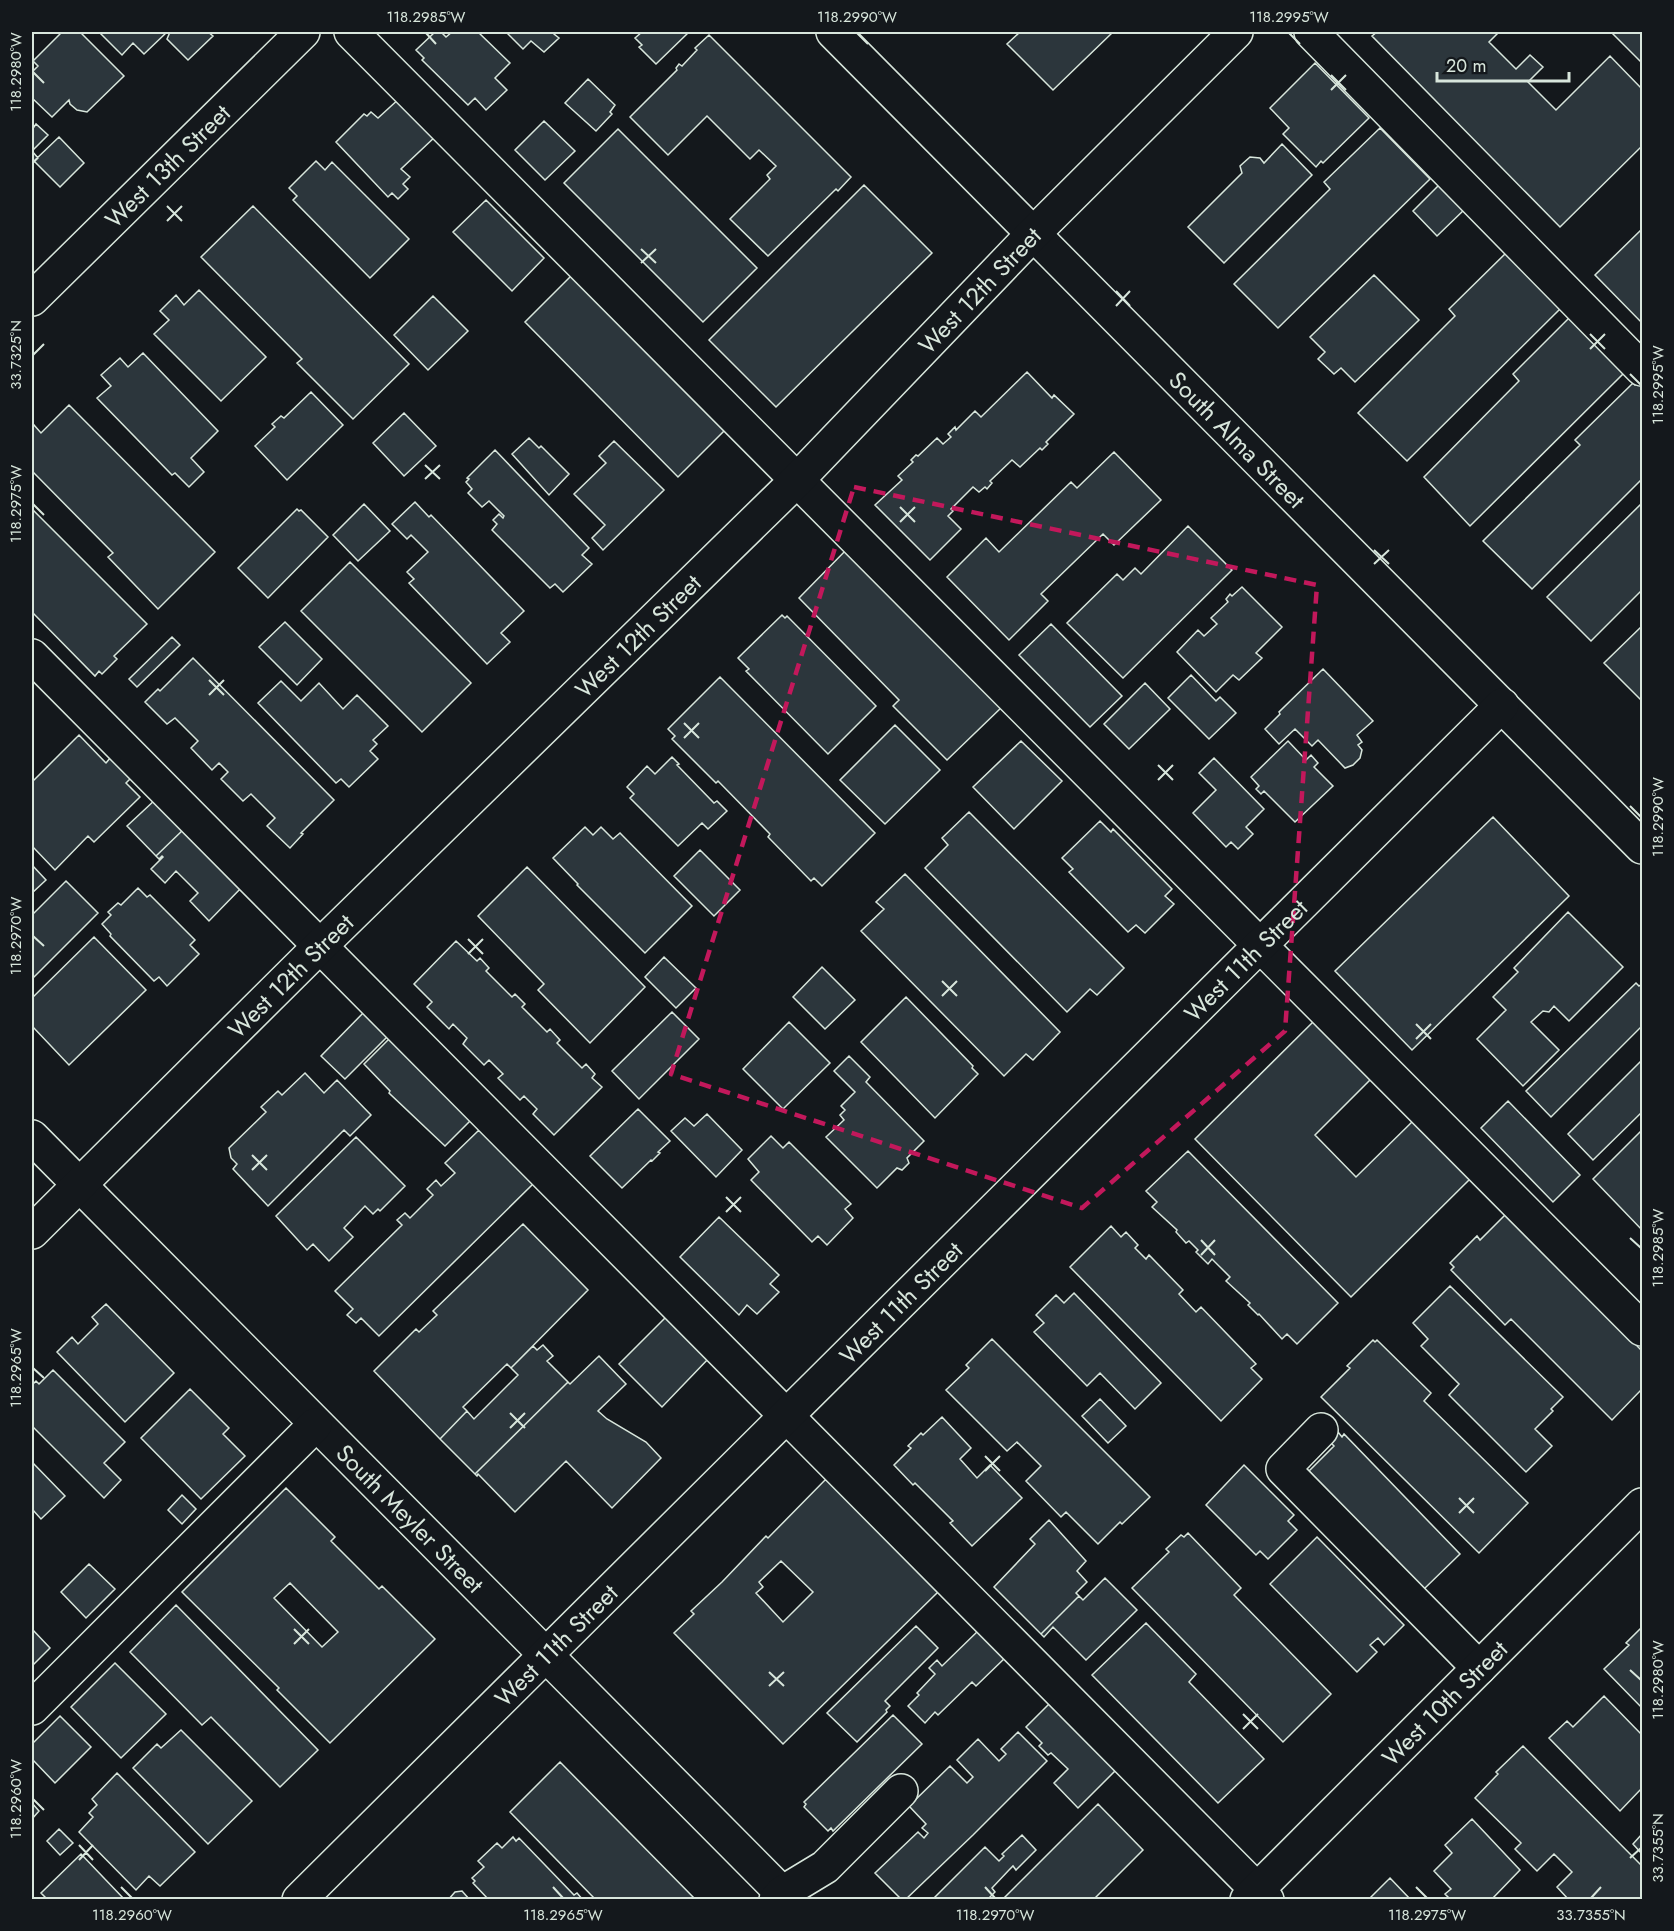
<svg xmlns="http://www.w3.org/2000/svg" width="1674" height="1931" viewBox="0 0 1674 1931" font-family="Jost,sans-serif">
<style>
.building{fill:#2c363c;stroke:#d8e6dc;stroke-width:1.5;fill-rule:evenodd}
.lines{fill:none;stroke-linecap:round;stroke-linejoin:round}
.minor-casing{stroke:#d8e6dc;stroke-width:36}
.major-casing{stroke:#d8e6dc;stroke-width:36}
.minor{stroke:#14181c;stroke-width:33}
.major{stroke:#14181c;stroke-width:33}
.marked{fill:none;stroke:#c2185b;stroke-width:4.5;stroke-dasharray:12 8;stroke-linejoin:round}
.ticks{fill:none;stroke:#d8e6dc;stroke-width:2}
.labels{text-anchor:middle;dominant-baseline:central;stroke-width:4.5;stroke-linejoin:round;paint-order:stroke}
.street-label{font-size:24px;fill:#d8e6dc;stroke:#14181c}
.neatline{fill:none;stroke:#d8e6dc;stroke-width:2}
.ticks-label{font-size:15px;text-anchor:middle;fill:#d8e6dc}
</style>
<rect width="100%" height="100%" fill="#14181c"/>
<path class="building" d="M62,32H80L124,76L87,112L77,110L70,104L69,100L52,117L32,98V72L38,66L33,61Z
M99,32H167L144,54L133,43L122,55Z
M170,32H208L213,36L188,60L167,39Z
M435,32H441L446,37L452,32H478L510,63L495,78L507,90L486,110L475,98L468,105L422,60L424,58L416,50Z
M506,32H555L554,34L559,38L544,52L531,41L523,49Z
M642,32H689L656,64L639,47L642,45L635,38Z
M1020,32H1113L1053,90L1007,44Z
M1377,32H1499L1489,42L1516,69L1530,55L1543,67L1528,82L1556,110L1610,56L1642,89V146L1560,227L1372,36Z
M1611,32H1642V63Z
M709,35L851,177L838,191L836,189L768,256L730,219L770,179L767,175L776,166L759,150L750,159L707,116L668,155L630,117L677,70L676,68L679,64L682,66L697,50L695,48Z
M1315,63L1369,118L1323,163L1321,161L1316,167L1283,134L1289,128L1270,108Z
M588,79L615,105L610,112L612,114L596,131L565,103Z
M401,97L437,135L401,169L410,177L403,184L408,189L398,199L392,193L388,197L336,142L364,114L367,116L371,112L378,118Z
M544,121L575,151L545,180L515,150Z
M32,124L34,127L36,124L48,135L32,151L38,158L32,164Z
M1380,128L1430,179L1278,328L1234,284L1330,189L1324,182Z
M618,129L757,268L703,322L564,183Z
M59,137L84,163L60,187L34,161Z
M1282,144L1312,175L1224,263L1188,227L1242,173L1240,166L1250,157L1260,158L1264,163Z
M316,161L325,170L332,162L409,239L370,278L293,200L297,196L289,188Z
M1441,183L1466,208L1437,236L1413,211Z
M864,185L932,253L776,407L709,340Z
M486,200L544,258L512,291L453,232Z
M253,206L409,364L353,419L297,363L302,359L201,257Z
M1642,229V323L1595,275Z
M1507,252L1562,307L1407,461L1358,413L1455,316L1449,309Z
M574,273L727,428L678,477L525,322Z
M1374,275L1419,320L1355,382L1341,368L1334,374L1318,359L1325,352L1310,337Z
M199,290L266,357L221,401L154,334L169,320L160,311L176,295L184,305Z
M433,296L468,331L428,370L394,335Z
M1570,317L1625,372L1470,526L1424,477L1519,381L1513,374Z
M143,353L218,431L191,458L204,472L189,487L175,473L172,475L97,398L111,386L101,375L120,358L128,367Z
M1027,372L1052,398L1054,395L1074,414L1046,442L1048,444L1042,450L1040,448L1020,467L1012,460L990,481L992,483L987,489L985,487L979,492L973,487L951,509L953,511L948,516L961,529L930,560L875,505L902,480L898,476L913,462L911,460L916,455L918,456L937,438L943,444L951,437L948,434L955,427L956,430L975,411L981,417Z
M1633,383L1635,385L1638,383L1642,388V479L1532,589L1483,541L1580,445L1575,440Z
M311,392L343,425L287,480L255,446L275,427L272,424L281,416L284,418Z
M69,405L215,552L158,609L108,557L113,553L32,471V428L34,425L41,433Z
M404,413L436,446L404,476L373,443Z
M529,438L539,448L541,446L569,474L549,495L512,454Z
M614,441L664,490L603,550L592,538L605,525L574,494L606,463L599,456Z
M495,450L589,548L582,555L592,564L563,592L555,584L550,588L492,530L497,524L493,520L499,514L503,518L504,516L489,501L482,507L468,493L472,489L466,482L469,479L467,478Z
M1114,452L1161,500L1114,545L1103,534L1041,594L1048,601L1009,640L947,577L986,538L999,552L1071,482L1077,488Z
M415,502L429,517L431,515L524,611L501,633L510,642L487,664L409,583L414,579L407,572L428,552L411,535L407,539L392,524Z
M1642,503V590L1591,641L1547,597Z
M364,504L390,531L358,561L333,535Z
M32,509L147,624L114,656L117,659L102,674L99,671L95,676L32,612Z
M297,509L299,511L301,510L328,537L268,598L238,568Z
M1188,526L1232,570L1123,678L1067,623L1117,574L1123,580L1135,568L1141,574Z
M848,548L1004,705L947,760L893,706L899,700L799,598Z
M350,562L471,683L422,732L301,611Z
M1242,587L1282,627L1256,653L1262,658L1239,680L1233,675L1216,692L1177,652L1198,630L1204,636L1217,624L1211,618L1228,602L1226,599L1230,594L1232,596Z
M782,615L785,618L787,616L876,706L828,754L746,671L749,669L738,658Z
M285,622L322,659L297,685L259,647Z
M1051,624L1122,696L1090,727L1019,655Z
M1642,626V701L1604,663Z
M172,637L180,645L137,687L129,679Z
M193,658L334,800L301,833L303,834L290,848L267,826L275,818L251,794L243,801L221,779L228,772L219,763L212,770L191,748L198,741L175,718L167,724L145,702L158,689L160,691Z
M1323,669L1373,721L1357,735L1362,742L1358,745L1362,750L1360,758L1353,765L1345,768L1318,740L1312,746L1295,729L1279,744L1265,729L1280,714L1279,712Z
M1191,675L1216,701L1220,697L1236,713L1209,739L1168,698Z
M720,677L875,833L822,886L814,878L811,881L768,837L770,834L718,781L716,783L672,739L675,736L668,729Z
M281,681L301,701L319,683L343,709L357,695L388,726L373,740L377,744L370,751L378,759L349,787L341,779L336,783L258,703Z
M1145,683L1170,709L1129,749L1104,724Z
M895,725L940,770L885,824L840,780Z
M79,735L106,763L111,757L131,778L126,783L140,797L94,842L88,836L55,870L32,846V782Z
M1021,741L1062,781L1014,829L973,787Z
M1288,741L1306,760L1311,755L1318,763L1314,767L1333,786L1295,822L1264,791L1261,794L1256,789L1259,786L1251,777Z
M672,757L679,764L677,765L714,803L717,801L727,811L708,829L702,823L678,846L630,798L634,794L627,787L647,766L655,774Z
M1214,758L1264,809L1246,827L1253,834L1238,849L1231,842L1226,847L1193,813L1216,790L1199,773Z
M156,799L185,828L156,856L127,826Z
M969,812L1124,968L1097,995L1090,989L1067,1012L925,868L948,845L942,838Z
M1493,817L1569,896L1412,1050L1335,971Z
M1100,821L1111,832L1113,829L1172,889L1165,896L1174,904L1145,933L1136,925L1128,932L1069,872L1073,869L1062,858Z
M585,827L593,835L601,827L613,839L620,833L692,906L645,953L577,885L578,884L553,858Z
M185,828L243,886L209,921L190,901L198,893L176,871L165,883L151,869L163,857L162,856L159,859L156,856Z
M700,850L740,890L714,916L674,876Z
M32,865L46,880L32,893Z
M527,867L645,987L590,1043L538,990L544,984L478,916Z
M905,874L1060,1032L1033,1060L1026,1054L1004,1076L861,931L884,909L876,902Z
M66,881L98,913L32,979V915Z
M138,888L147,897L150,895L195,940L190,945L199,954L167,986L159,977L154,981L110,936L111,934L102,924L111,915L108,912L118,903L121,905Z
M1568,912L1623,967L1569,1021L1554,1006L1549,1012L1543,1011L1531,1022L1559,1050L1523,1086L1477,1039L1506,1010L1493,997L1518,972L1514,968Z
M94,937L146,990L69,1065L32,1026V998Z
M456,941L477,961L480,958L489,968L486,971L512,997L515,994L525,1004L522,1007L547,1032L550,1029L560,1040L557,1043L582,1068L586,1064L595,1074L592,1078L602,1087L554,1135L533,1114L537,1109L524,1096L520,1100L498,1078L503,1074L489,1060L484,1065L463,1044L467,1038L453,1024L449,1029L427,1007L432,1002L414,984Z
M664,957L696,988L676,1008L645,977Z
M822,967L855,1000L825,1029L793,997Z
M1636,983L1639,986L1642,984V1026L1551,1117L1526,1091Z
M906,997L973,1066L972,1068L978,1074L935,1118L861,1042Z
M366,1010L390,1034L345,1079L321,1056Z
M672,1012L699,1039L639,1099L612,1071Z
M1315,1020L1372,1078L1315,1135L1356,1177L1414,1120L1471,1178L1351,1297L1195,1139Z
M789,1022L830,1063L783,1109L743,1069Z
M392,1036L473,1118L445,1146L389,1093L390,1091L364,1064Z
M849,1056L870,1077L866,1082L924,1141L907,1158L909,1163L902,1170L897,1168L877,1188L826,1137L844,1120L840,1115L845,1110L841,1106L855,1092L834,1071Z
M1642,1060V1112L1593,1160L1568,1134Z
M305,1073L324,1093L337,1080L371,1115L350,1136L344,1130L268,1206L233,1169L237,1164L231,1158L229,1148L266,1112L261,1107L278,1091L282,1095Z
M1508,1101L1580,1175L1553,1202L1481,1128Z
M638,1109L670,1141L658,1152L660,1153L652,1161L651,1160L622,1188L590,1156Z
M707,1114L742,1150L716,1177L671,1131L685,1118L694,1126Z
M479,1130L533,1184L379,1336L361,1318L356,1323L347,1315L353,1309L335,1291L402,1225L397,1220L405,1213L410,1218L433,1195L427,1189L436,1180L441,1186L455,1173L445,1163Z
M1642,1130V1230L1593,1179Z
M771,1136L783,1148L789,1142L851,1204L845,1209L853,1218L827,1245L818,1236L812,1242L751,1180L759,1172L748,1159Z
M356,1137L405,1186L380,1211L378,1209L373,1214L365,1206L344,1228L353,1237L329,1261L313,1244L307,1250L276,1216Z
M1188,1151L1338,1303L1297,1344L1287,1334L1282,1339L1259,1314L1258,1315L1248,1305L1250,1303L1226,1281L1230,1277L1212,1259L1208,1264L1196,1252L1198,1250L1189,1241L1186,1243L1176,1232L1177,1230L1152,1207L1157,1202L1146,1191Z
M1507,1213L1642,1351V1389L1612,1420L1511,1319L1505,1325L1451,1270L1454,1267L1450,1263L1477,1236L1480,1240Z
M719,1217L779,1275L770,1284L779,1292L757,1314L747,1305L739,1315L680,1257Z
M523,1224L588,1290L511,1368L507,1364L463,1407L467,1411L440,1439L374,1371L416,1329L419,1332L437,1315L433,1311Z
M1111,1226L1121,1237L1126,1232L1138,1245L1135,1248L1146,1259L1149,1255L1183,1290L1179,1294L1196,1312L1201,1307L1256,1364L1251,1368L1262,1379L1221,1421L1070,1267Z
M1450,1286L1563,1397L1551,1409L1553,1411L1535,1429L1552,1446L1526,1472L1449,1395L1459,1384L1421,1346L1428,1339L1413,1323Z
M1074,1293L1161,1383L1135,1409L1100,1373L1087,1386L1034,1332L1044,1323L1036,1315L1056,1295L1064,1303Z
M106,1304L174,1373L125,1422L57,1352L72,1337L78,1344L98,1324L92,1317Z
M668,1315L710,1357L662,1407L619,1364Z
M992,1339L1150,1497L1122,1524L1120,1522L1098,1544L1066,1512L1061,1517L1026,1481L1041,1466L1017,1442L1007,1451L946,1390L969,1368L966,1365Z
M1373,1340L1375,1342L1377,1340L1431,1393L1424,1401L1528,1503L1479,1553L1321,1397L1350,1368L1347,1366Z
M543,1345L553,1356L547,1361L568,1382L475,1474L440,1439L467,1411L474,1419L518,1375L511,1368L533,1346L537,1350Z
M599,1356L626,1384L598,1411L607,1419L646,1442L661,1458L612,1508L566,1461L515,1512L478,1474L477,1476L475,1474L568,1382L570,1384Z
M53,1370L125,1442L104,1463L121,1480L104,1498L32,1426V1385L36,1381L39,1384Z
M190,1389L229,1428L223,1434L245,1456L201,1499L141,1438Z
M1100,1399L1126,1426L1108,1443L1082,1416Z
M942,1417L971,1448L960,1459L977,1478L990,1465L1022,1498L972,1546L950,1523L953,1521L915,1483L913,1485L894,1465L911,1448L908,1446L921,1433L923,1435Z
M1338,1432L1342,1437L1344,1434L1460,1554L1424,1589L1387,1550L1381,1555L1374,1538L1358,1522L1353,1526L1314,1485L1318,1481L1309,1471L1334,1446L1329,1441Z
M32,1462L65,1496L41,1519L32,1509Z
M1244,1465L1294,1515L1288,1521L1297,1530L1268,1559L1260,1551L1256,1555L1206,1505Z
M826,1479L938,1592L783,1744L674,1633L694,1614L691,1611L722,1582L766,1536L768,1538ZM781,1561L813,1592L783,1622L756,1593L763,1587L759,1582Z
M286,1488L335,1537L331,1541L379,1589L382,1586L435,1639L330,1743L277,1690L279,1688L182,1592ZM290,1583L338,1632L322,1647L274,1598Z
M182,1495L196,1509L182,1524L168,1510Z
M1049,1520L1086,1561L1077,1571L1087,1582L1076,1593L1079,1596L1041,1634L994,1587L1035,1544L1030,1539Z
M1188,1533L1241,1588L1234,1595L1331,1694L1283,1742L1132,1588L1169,1552L1166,1549L1181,1535L1184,1537Z
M1317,1537L1404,1625L1384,1645L1378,1638L1370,1645L1377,1652L1357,1672L1270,1584Z
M89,1564L115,1589L86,1618L61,1592Z
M1105,1578L1137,1610L1086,1660L1053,1627L1044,1637L1041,1634L1079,1596L1083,1600Z
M176,1605L318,1750L280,1787L211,1717L202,1725L130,1652Z
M1146,1623L1196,1674L1189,1682L1264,1759L1218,1803L1092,1675Z
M916,1626L938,1648L885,1701L890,1706L886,1710L887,1712L857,1742L827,1713Z
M1642,1627V1708L1604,1669L1629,1645L1626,1643Z
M32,1629L50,1648L32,1666Z
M980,1629L1007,1656L976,1686L972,1682L938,1715L935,1712L925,1723L908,1706L919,1695L917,1693L935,1674L929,1668L937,1660L942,1666Z
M115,1663L166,1714L121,1758L71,1707Z
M1604,1696L1642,1735V1788L1620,1811L1549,1738L1567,1721L1573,1727Z
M1051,1702L1117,1769L1078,1808L1054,1783L1068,1769L1051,1753L1048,1755L1039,1746L1042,1743L1026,1727Z
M893,1715L922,1744L833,1831L831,1828L828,1831L804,1807L806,1804L804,1802Z
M60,1716L91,1747L55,1783L32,1759V1744Z
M181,1730L252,1801L208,1844L133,1768L157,1744L161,1748Z
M1018,1732L1047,1761L973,1835L905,1900H902L875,1873L918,1832L924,1838L928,1833L922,1828L926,1824L909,1806L950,1766L967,1783L973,1777L957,1760L978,1739L999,1761L1006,1754L1001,1749Z
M1523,1746L1642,1866V1900H1569L1557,1887L1572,1872L1554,1854L1537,1871L1515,1849L1521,1843L1475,1798L1498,1774L1496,1772Z
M560,1762L696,1900H596L510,1812Z
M117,1773L195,1852L160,1886L149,1876L136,1890L79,1832L93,1817L89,1813L97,1805L92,1799Z
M32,1803L39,1811L32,1819Z
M1098,1804L1143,1850L1093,1900H1002Z
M1472,1819L1520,1870L1491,1900H1451L1445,1894L1451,1889L1434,1871L1452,1853L1445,1845Z
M59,1829L73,1843L60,1855L47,1841Z
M1642,1834V1854L1633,1844Z
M1022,1835L1036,1850L1016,1870L1013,1866L1009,1870L992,1888L995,1892L987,1900H932L985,1847L999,1861L1004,1856L1002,1854Z
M513,1837L516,1841L519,1838L574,1895L577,1893L583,1900H489L473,1883L475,1881L472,1878L484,1867L478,1861L497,1843L502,1848Z
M81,1854L125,1900H48L41,1893Z
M1390,1878L1411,1900H1368Z
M462,1891L470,1900H448L455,1892Z"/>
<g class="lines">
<g class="minor-casing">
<g id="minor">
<path d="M351,32L1642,1329"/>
<path id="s1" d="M833,32L1642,847"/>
<path d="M1311,32L1642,369"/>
<path d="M32,656L1267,1900"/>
<path id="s2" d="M32,1137L789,1900"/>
<path id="s3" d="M32,1232L320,946L797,480L1033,234L1236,32"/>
<path d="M1321,1430L1283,1469L1479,1668"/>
<path d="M32,1708L315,1425"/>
<path id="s4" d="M299,1900L1502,705"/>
<path d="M776,1900L782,1893L825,1867L901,1791"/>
<path id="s5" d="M1247,1900L1642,1505"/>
</g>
</g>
<g class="major-casing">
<g id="major">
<path id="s6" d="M32,299L303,32"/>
</g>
</g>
<use href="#minor" class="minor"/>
<use href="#major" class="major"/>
</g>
<path class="marked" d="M854,487L1317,585L1285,1031L1082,1208L671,1074Z"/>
<path class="ticks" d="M426,33L436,44M857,33L868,44M1289,33L1300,44M33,72L44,83M1331,75L1346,90M1331,90L1346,75M167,206L182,221M167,221L182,206M641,249L656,263M641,263L656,249M1116,291L1130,306M1116,306L1130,291M1590,334L1605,349M1590,349L1605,334M33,355L44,344M1630,374L1641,385M425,465L440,479M425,479L440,465M33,504L44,515M900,507L915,522M900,522L915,507M1374,550L1389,564M1374,564L1389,550M209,680L224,695M209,695L224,680M684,723L699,738M684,738L699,723M1158,765L1173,780M1158,780L1173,765M1630,806L1641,817M33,936L44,946M468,939L483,954M468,954L483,939M942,981L957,996M942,996L957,981M1416,1024L1431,1039M1416,1039L1431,1024M252,1155L267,1170M252,1170L267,1155M726,1197L741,1212M726,1212L741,1197M1630,1238L1641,1248M1201,1240L1215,1255M1201,1255L1215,1240M33,1368L44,1378M510,1413L525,1428M510,1428L525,1413M985,1456L1000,1471M985,1471L1000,1456M1459,1498L1474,1513M1459,1513L1474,1498M294,1629L309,1644M294,1644L309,1629M1630,1670L1641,1680M769,1672L784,1686M769,1686L784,1672M1243,1714L1258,1729M1243,1729L1258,1714M33,1799L44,1810M79,1845L93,1860M1630,1858L1641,1848M79,1860L93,1845M121,1887L132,1898M553,1887L563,1898M985,1887L995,1898M1416,1887L1427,1898M1591,1898L1601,1887"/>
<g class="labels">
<g class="street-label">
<text stroke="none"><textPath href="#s6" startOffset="190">West 13th Street</textPath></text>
<text stroke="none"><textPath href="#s3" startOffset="1336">West 12th Street</textPath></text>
<text stroke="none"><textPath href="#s1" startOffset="574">South Alma Street</textPath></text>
<text stroke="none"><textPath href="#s3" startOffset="850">West 12th Street</textPath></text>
<text stroke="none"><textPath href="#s4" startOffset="1334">West 11th Street</textPath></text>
<text stroke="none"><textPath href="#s3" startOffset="364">West 12th Street</textPath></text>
<text stroke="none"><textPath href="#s4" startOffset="848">West 11th Street</textPath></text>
<text stroke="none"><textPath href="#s2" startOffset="537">South Meyler Street</textPath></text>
<text stroke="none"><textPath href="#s4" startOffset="362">West 11th Street</textPath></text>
<text stroke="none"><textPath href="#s5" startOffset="279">West 10th Street</textPath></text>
</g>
</g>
<rect width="1674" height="1931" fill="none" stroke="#14181c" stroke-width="66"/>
<path d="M1437 72v9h132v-9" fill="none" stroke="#d8e6dc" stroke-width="3"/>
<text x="1446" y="72" font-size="18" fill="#d8e6dc" stroke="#14181c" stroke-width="4.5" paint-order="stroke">20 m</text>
<rect x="33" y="33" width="1608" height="1865" class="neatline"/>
<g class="ticks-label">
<text x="426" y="22">118.2985°W</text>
<text x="857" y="22">118.2990°W</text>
<text x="1289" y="22">118.2995°W</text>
<text transform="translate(16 72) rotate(-90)" y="5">118.2980°W</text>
<text transform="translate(16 355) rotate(-90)" y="5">33.7325°N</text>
<text transform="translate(1658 385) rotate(-90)" y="5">118.2995°W</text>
<text transform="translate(16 504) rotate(-90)" y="5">118.2975°W</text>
<text transform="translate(1658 817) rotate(-90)" y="5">118.2990°W</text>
<text transform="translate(16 936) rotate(-90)" y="5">118.2970°W</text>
<text transform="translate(1658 1248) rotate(-90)" y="5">118.2985°W</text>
<text transform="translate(16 1368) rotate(-90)" y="5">118.2965°W</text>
<text transform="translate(1658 1680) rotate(-90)" y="5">118.2980°W</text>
<text transform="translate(16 1799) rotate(-90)" y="5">118.2960°W</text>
<text transform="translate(1658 1848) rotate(-90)" y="5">33.7355°N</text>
<text x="132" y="1920">118.2960°W</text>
<text x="563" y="1920">118.2965°W</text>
<text x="995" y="1920">118.2970°W</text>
<text x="1427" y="1920">118.2975°W</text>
<text x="1591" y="1920">33.7355°N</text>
</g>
</svg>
